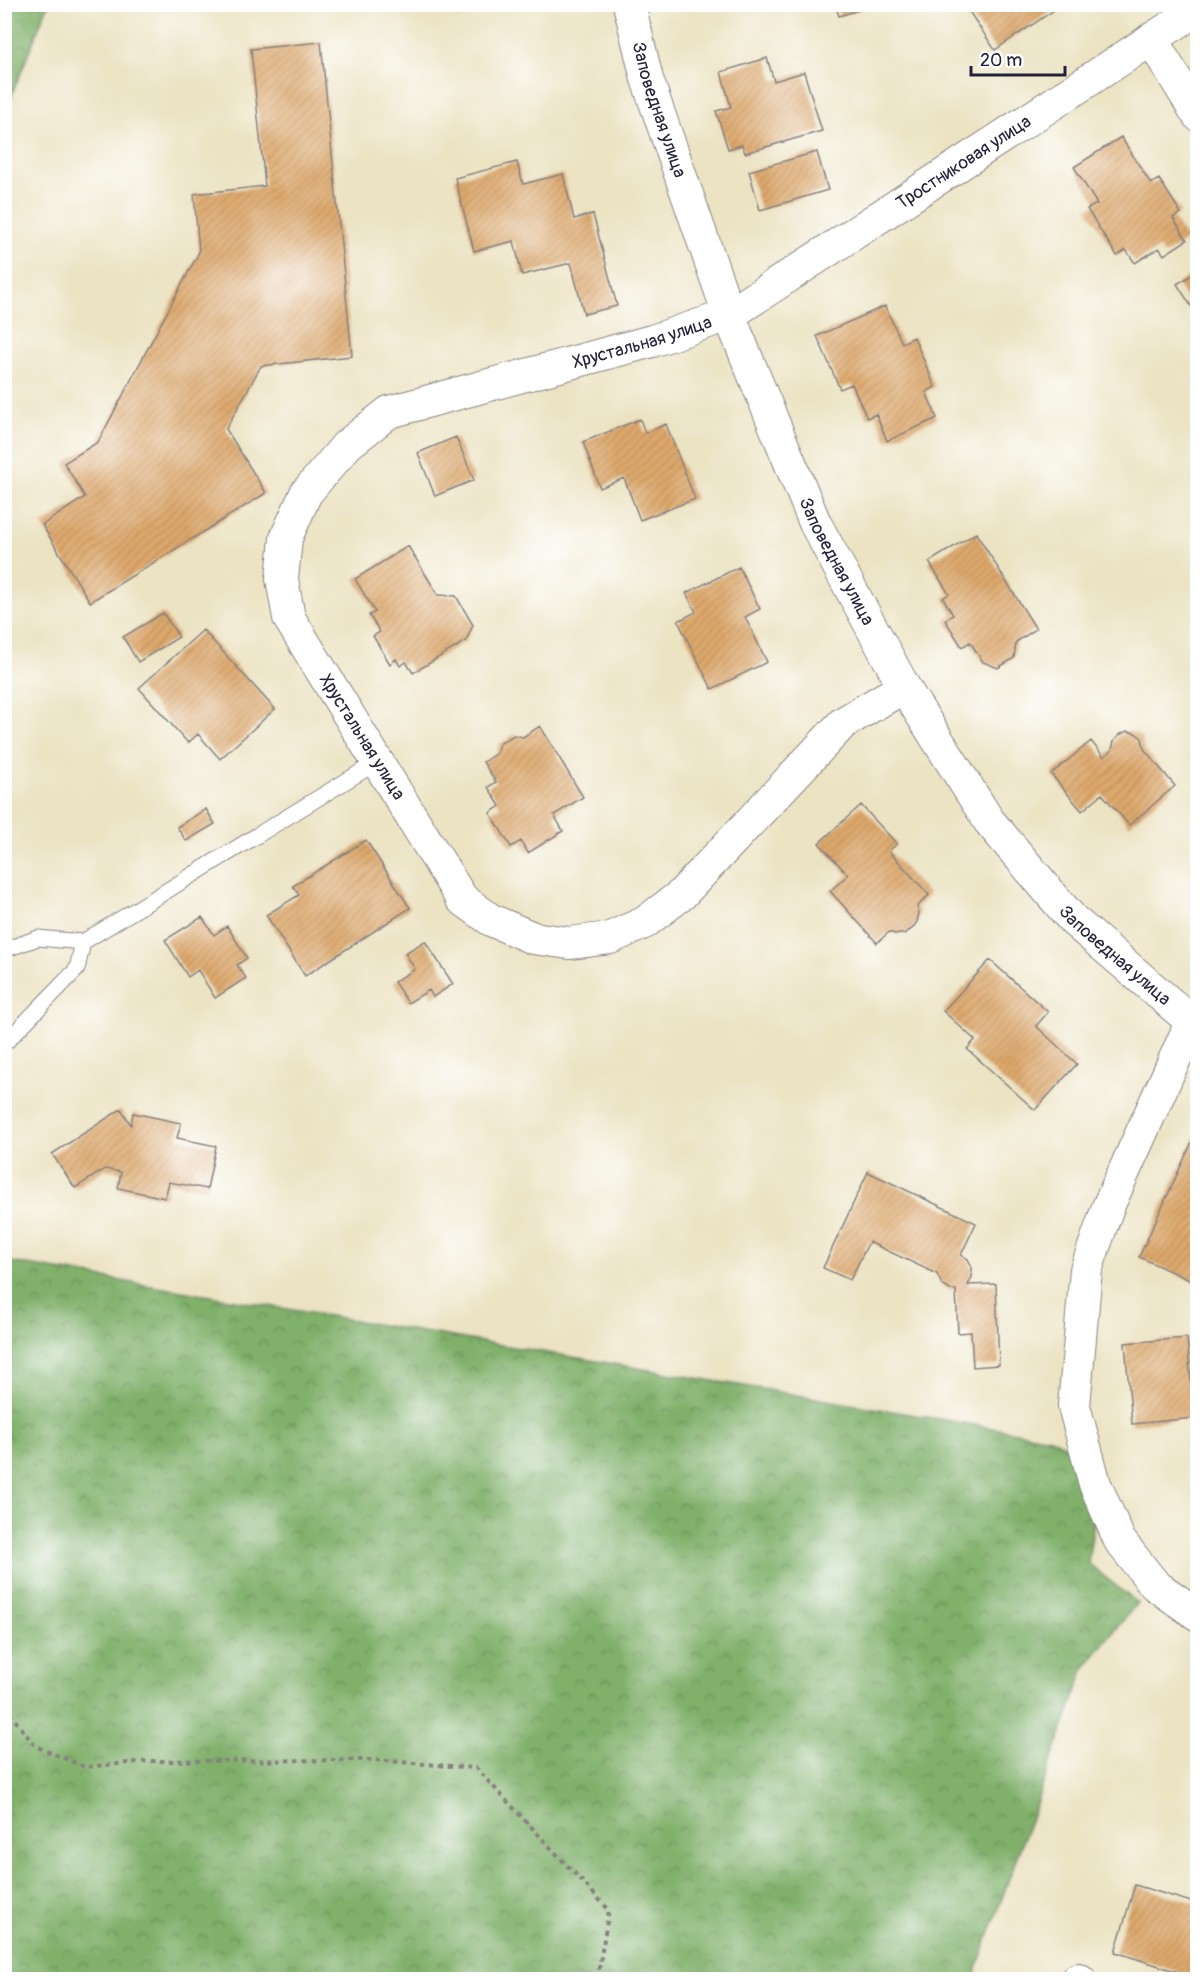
<svg xmlns="http://www.w3.org/2000/svg" width="1202" height="1984" viewBox="0 0 1202 1984" font-family="Pangolin,sans-serif">
<style>
.forest{fill:url(#forest-crowns);stroke:#516952;stroke-width:1.5}
.building{fill:url(#building-hatch)}
.lines{fill:none;stroke-linecap:round;stroke-linejoin:round}
.lane-casing{stroke:#87827f;stroke-width:17}
.street-casing{stroke:#87827f;stroke-width:34}
.path{stroke:#87827f;stroke-width:4;stroke-dasharray:4.5 4.5;stroke-linecap:butt}
.lane{stroke:#fff;stroke-width:15}
.street{stroke:#fff;stroke-width:32}
.labels{text-anchor:middle;dominant-baseline:central;stroke-width:6;stroke-linejoin:round;paint-order:stroke}
.street-label{font-size:18px;fill:#22223b;stroke:#fff}
</style>
<defs>
<pattern id="forest-crowns" width="20" height="18" patternUnits="userSpaceOnUse" patternTransform="scale(1.5)"><rect width="20" height="18" fill="#80b06a"/><path d="M2 6a3 3 0 1 1 6 0M12 15a3 3 0 1 1 6 0" fill="none" stroke="#688f58"/></pattern>
<pattern id="building-hatch" width="6" height="6" patternUnits="userSpaceOnUse" patternTransform="scale(1.5)"><rect width="6" height="6" fill="#dda86c"/><path d="M-1 1l2-2M0 6l6-6M5 7l2-2" fill="none" stroke="#bd905e"/></pattern>
</defs>
<rect width="100%" height="100%" fill="#fff"/>
<filter id="ink" filterUnits="userSpaceOnUse"><feTurbulence type="fractalNoise" baseFrequency=".0167" numOctaves="2"/><feDisplacementMap in="SourceGraphic" scale="12" xChannelSelector="R" yChannelSelector="G"/><feConvolveMatrix kernelMatrix="1 2 1 2 8 2 1 2 1" color-interpolation-filters="sRGB"/></filter>
<filter id="wash" filterUnits="userSpaceOnUse"><feTurbulence type="fractalNoise" baseFrequency=".008" numOctaves="4" result="noise"/><feDisplacementMap in="SourceGraphic" scale="24" xChannelSelector="R" yChannelSelector="G"/><feGaussianBlur stdDeviation="1.35" result="paint"/><feColorMatrix in="noise" values="0 0 0 0 0 0 0 0 0 0 0 0 0 0 0 0 0 1.4 0 .05"/><feComposite in="paint" operator="in"/></filter>
<g filter="url(#wash)">
<rect width="100%" height="100%" fill="#ece3c3"/>
<path class="forest" d="M5,4L48,5L5,112L4,5Z
M4,1261L1051,1438L1083,1456L1095,1514L1088,1563L1137,1603L1085,1667L973,1979H5Z"/>
<g id="blocks">
<path class="building" d="M453,4H495V5L455,15Z
M835,4H874L875,5L839,16Z
M964,4H1063L995,50Z
M321,42L352,356L261,366L226,429L266,493L90,602L42,525L85,497L64,463L98,442L199,252L194,194L265,186L251,49Z
M767,58L774,81L804,72L822,131L745,153L742,145L728,149L716,111L731,107L721,72Z
M1121,137L1151,184L1159,179L1181,213L1173,218L1187,240L1164,255L1159,248L1135,263L1126,250L1117,256L1087,209L1097,204L1074,167Z
M817,152L828,190L760,210L749,171Z
M517,162L523,184L563,174L574,219L593,214L617,306L584,314L571,263L522,275L514,241L474,251L455,178Z
M1198,271V317L1177,284Z
M885,306L902,343L914,337L935,387L926,392L937,418L887,441L876,414L867,418L852,384L840,389L817,336Z
M640,419L645,433L666,424L695,499L640,520L624,478L600,488L583,442Z
M456,437L474,480L435,496L418,453Z
M976,533L1036,629L1016,642L1014,658L998,668L983,662L970,642L962,647L945,620L953,615L943,598L949,594L929,562Z
M408,546L438,595L456,596L473,625L466,641L413,673L406,662L400,666L396,659L390,664L373,636L380,632L369,615L375,612L355,579Z
M739,567L760,609L745,617L767,662L712,689L678,621L696,612L686,593Z
M163,613L179,637L138,662L123,637Z
M203,630L275,709L220,759L198,734L188,743L139,688Z
M540,726L583,797L554,815L563,831L528,853L521,841L511,847L490,813L500,806L488,787L496,782L483,762L497,753L499,744L514,735L523,737Z
M1127,731L1135,733L1142,738L1144,749L1175,786L1129,825L1102,794L1082,811L1051,774L1091,741L1104,757L1112,750L1114,741L1119,735Z
M861,805L897,844L889,851L929,895L917,907L919,913L917,922L912,929L904,934H895L889,932L877,943L830,891L848,875L819,843Z
M206,809L215,824L186,841L177,827Z
M366,840L410,908L305,976L266,915L299,895L293,886Z
M202,917L214,935L227,926L247,958L237,965L246,978L215,998L198,970L188,977L165,940Z
M425,941L453,984L433,997L429,990L408,1003L394,982L415,969L405,953Z
M990,960L1048,1012L1036,1026L1077,1064L1035,1110L967,1049L975,1040L943,1011Z
M121,1109L131,1125L133,1113L181,1123L177,1138L216,1146L207,1189L169,1182L165,1198L118,1188L121,1172L105,1169L75,1188L52,1154Z
M1198,1129V1275L1194,1282L1139,1257Z
M868,1172L976,1223L961,1255L968,1259L972,1268V1277L968,1285L996,1284L999,1365L973,1367L971,1332L958,1333L956,1290H950L942,1285L937,1274L869,1242L850,1280L823,1268Z
M1187,1338L1194,1418L1132,1424L1125,1343Z
M1135,1885L1198,1904V1954L1191,1976L1115,1952Z"/>
</g>
</g>
<g filter="url(#ink)">
<use href="#blocks" fill-opacity="0" stroke="#87827f" stroke-width="1.5"/>
<g class="lines">
<g class="lane-casing">
<path id="lane" d="M4,950L38,938L83,942L377,762
M4,1040L7,1041L77,969L83,942"/>
</g>
<g class="street-casing">
<g id="street">
<path id="s1" d="M629,4L647,79L729,315L815,523L904,687L989,821L1073,920L1198,1027"/>
<path d="M1151,39L1198,115"/>
<path id="s2" d="M904,687L843,723L681,895L644,923L610,938L569,943L533,938L491,920L462,899L289,618L282,579L286,538L306,493L347,445L389,412L652,341L729,315L1198,9"/>
<path d="M1191,1023L1108,1207L1086,1270L1074,1406L1095,1484L1120,1541L1155,1585L1198,1615"/>
<path d="M1078,1979L1080,1980"/>
</g>
</g>
<path class="path" d="M4,1706L35,1746L85,1767L149,1761L375,1760L476,1768L609,1910L597,1980"/>
<use href="#lane" class="lane"/>
<use href="#street" class="street"/>
</g>
</g>
<g class="labels">
<g class="street-label">
<text stroke="none"><textPath href="#s1" startOffset="110">Заповедная улица</textPath></text>
<text stroke="none"><textPath href="#s2" startOffset="1760">Тростниковая улица</textPath></text>
<text stroke="none"><textPath href="#s2" startOffset="1389">Хрустальная улица</textPath></text>
<text stroke="none"><textPath href="#s1" startOffset="596">Заповедная улица</textPath></text>
<text transform="translate(362 737) rotate(58)">Хрустальная улица</text>
<text stroke="none"><textPath href="#s1" startOffset="1082">Заповедная улица</textPath></text>
</g>
</g>
<rect width="1202" height="1984" fill="none" stroke="#fff" stroke-width="24"/>
<path d="M971 66v9h94v-9" fill="none" stroke="#22223b" stroke-width="3"/>
<text x="980" y="66" font-size="18" fill="#22223b" stroke="#ffffff" stroke-width="4.5" paint-order="stroke">20 m</text>
</svg>
